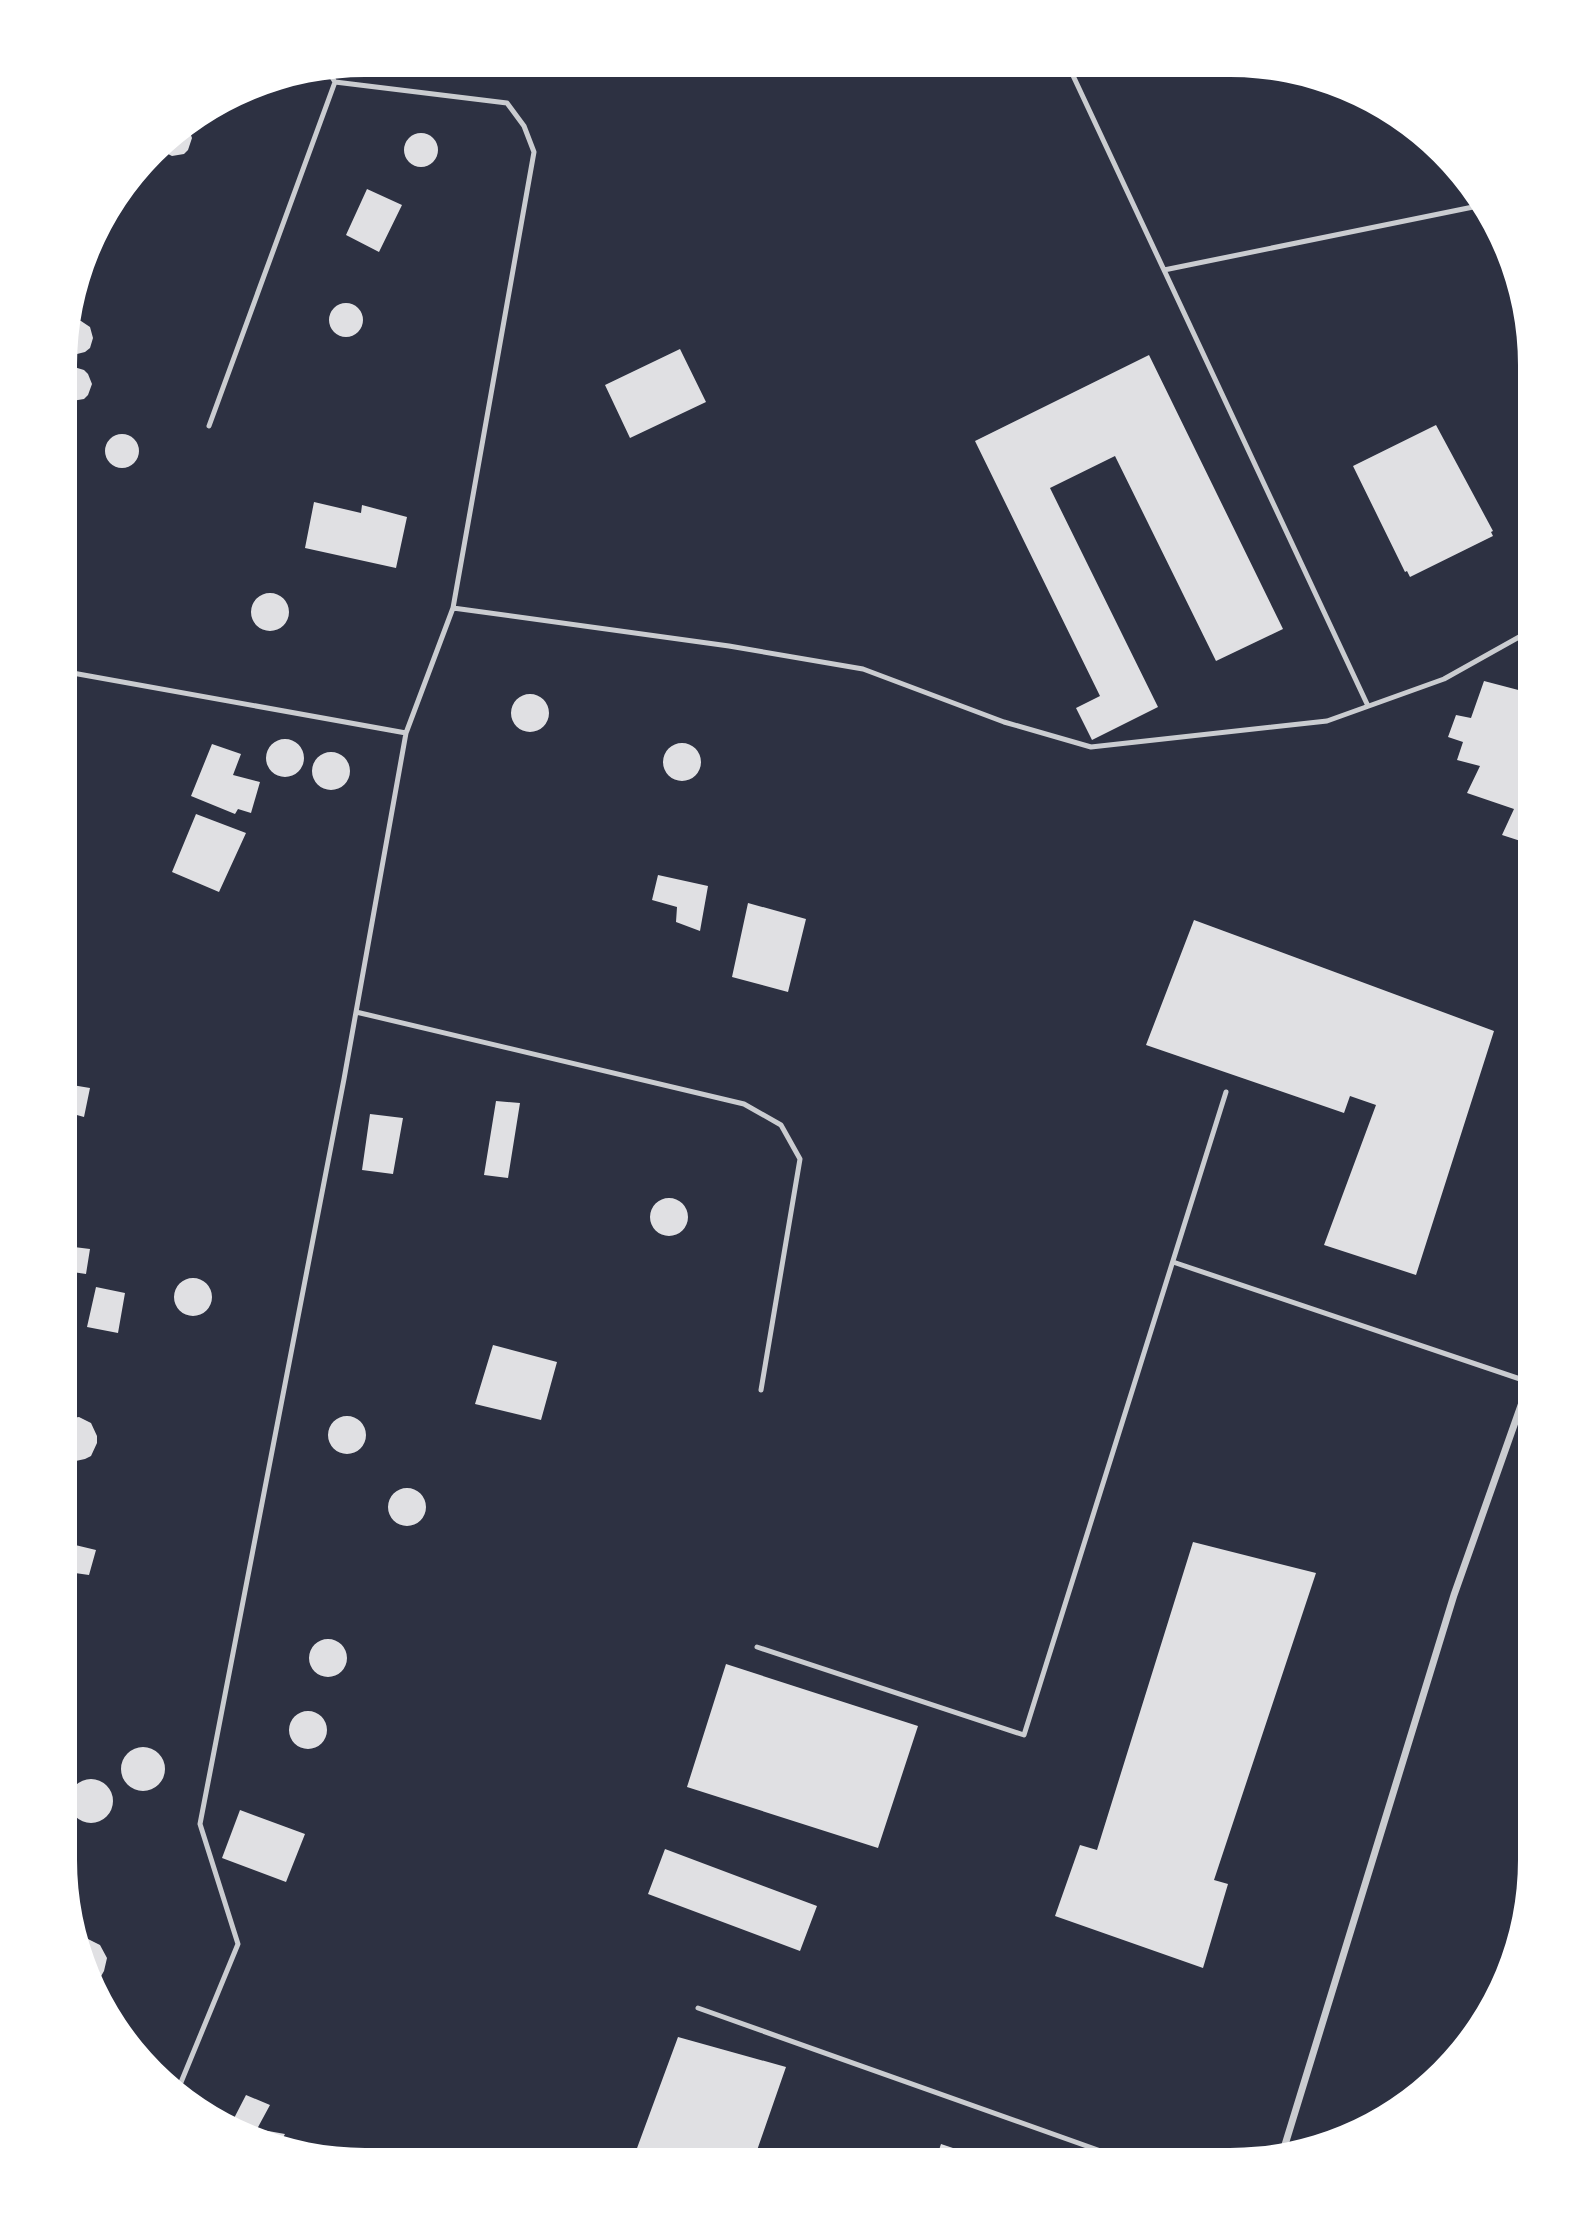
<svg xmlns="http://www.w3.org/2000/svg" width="1595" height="2225" viewBox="0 0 1595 2225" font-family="'Noto Sans',sans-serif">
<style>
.building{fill:#e0e0e3}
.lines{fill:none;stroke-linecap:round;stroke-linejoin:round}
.service{stroke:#caccd0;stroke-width:5}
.minor{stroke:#caccd0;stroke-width:7}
</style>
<rect width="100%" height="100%" fill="#2d3142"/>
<path class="building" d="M188,127L192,138L188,150L184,154L172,156L162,151L160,148L167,139Z
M404 150a17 17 0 1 1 34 0a17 17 0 1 1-34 0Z
M367,189L402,205L379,252L346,235Z
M329 320a17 17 0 1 1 34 0a17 17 0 1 1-34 0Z
M75,320L81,321L90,327L93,338L90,348L85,352L73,355L67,353V326L69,322Z
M680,349L706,402L630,438L605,385Z
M1149,355L1283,629L1216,661L1115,456L1050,488L1158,707L1092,740L1076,708L1100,696L975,441Z
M74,367L84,370L88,374L92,384L88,395L84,399L72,401L67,400V369Z
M1436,425L1493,531L1491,532L1493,536L1410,577L1407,571L1405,572L1353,466Z
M105 451a17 17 0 1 1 34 0a17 17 0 1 1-34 0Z
M314,502L361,513L362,505L407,517L396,568L305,548Z
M251 612a19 19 0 1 1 38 0a19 19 0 1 1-38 0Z
M1484,681L1530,693V844L1502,835L1514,809L1467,793L1480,766L1457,760L1463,742L1448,737L1456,715L1471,718Z
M511 713a19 19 0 1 1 38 0a19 19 0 1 1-38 0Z
M67,734H72V788L67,787Z
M266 758a19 19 0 1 1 38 0a19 19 0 1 1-38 0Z
M663 762a19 19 0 1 1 38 0a19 19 0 1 1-38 0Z
M212,744L241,754L233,775L260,782L251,813L238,809L235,814L191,796Z
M312 771a19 19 0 1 1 38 0a19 19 0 1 1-38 0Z
M196,814L246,833L219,892L172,872Z
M658,875L708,886L700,931L676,922L677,907L652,900Z
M748,903L806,919L788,992L732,977Z
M1194,920L1494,1031L1416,1275L1324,1245L1376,1105L1350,1096L1344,1113L1146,1045Z
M66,1084L90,1088L84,1117L66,1112Z
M496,1101L520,1103L508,1178L484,1175Z
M370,1114L403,1118L393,1174L362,1170Z
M650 1217a19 19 0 1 1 38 0a19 19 0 1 1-38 0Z
M66,1246L90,1249L86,1274L66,1271Z
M174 1297a19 19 0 1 1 38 0a19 19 0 1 1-38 0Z
M96,1287L125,1293L118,1333L87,1327Z
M493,1345L557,1362L541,1420L475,1404Z
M328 1435a19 19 0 1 1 38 0a19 19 0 1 1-38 0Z
M79,1417L91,1423L97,1436V1443L91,1456L85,1459L71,1462L65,1460L66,1419Z
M388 1507a19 19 0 1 1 38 0a19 19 0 1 1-38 0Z
M1193,1542L1316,1573L1214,1880L1228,1884L1203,1968L1055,1916L1080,1845L1097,1850Z
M71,1544L96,1550L89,1575L68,1572L65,1579V1556L70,1557Z
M309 1658a19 19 0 1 1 38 0a19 19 0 1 1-38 0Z
M726,1664L918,1726L878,1848L687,1787Z
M289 1730a19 19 0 1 1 38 0a19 19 0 1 1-38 0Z
M121 1769a22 22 0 1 1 44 0a22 22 0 1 1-44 0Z
M69 1801a22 22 0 1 1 44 0a22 22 0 1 1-44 0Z
M240,1810L305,1834L286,1882L222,1858Z
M665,1849L817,1906L800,1951L648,1894Z
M88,1939L100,1945L107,1958L104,1971L100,1978L93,1982L83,1940Z
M678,2037L786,2067L754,2159H633Z
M246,2095L270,2105L257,2129L285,2134L279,2145L251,2138L230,2126Z
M941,2144L986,2159V2160L936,2159Z"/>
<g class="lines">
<path class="service" d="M1069,67L1368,706
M1164,270L1478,206
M209,426L335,82
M453,608L729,646L863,669L1004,722L1091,747L1327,721L1444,679L1530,631
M67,672L406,733
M356,1012L744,1104L781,1125L800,1159L761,1390
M1173,1262L1529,1382
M757,1647L1024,1735L1226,1092
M698,2008L1126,2160
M177,2092L238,1944L200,1824L344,1079L406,733L453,608L534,152L524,126L507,103L335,82L328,71"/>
<path class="minor" d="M1284,2148L1454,1595L1530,1380"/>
</g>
<path d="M0 0H1595V2225H0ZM365 77H1230A288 288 0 0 1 1518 365V1860A288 288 0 0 1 1230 2148H365A288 288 0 0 1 77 1860V365A288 288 0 0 1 365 77Z" fill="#fff" fill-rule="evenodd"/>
</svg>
